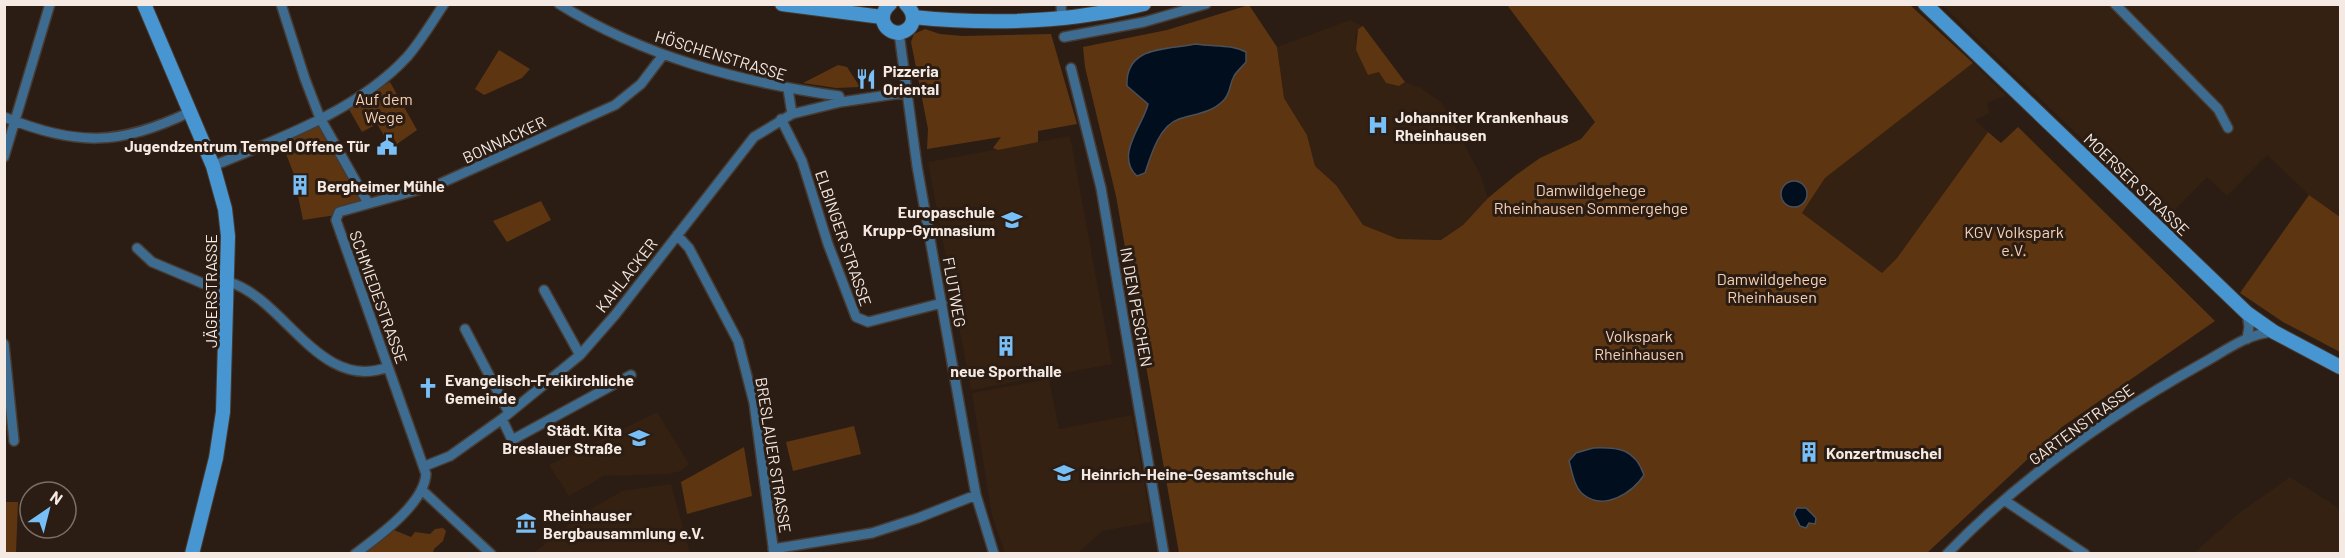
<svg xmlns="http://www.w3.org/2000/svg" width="2345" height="558" viewBox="0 0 2345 558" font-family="Barlow,sans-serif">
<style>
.built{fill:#342112}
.green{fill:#5e3511}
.water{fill:#000e1e;stroke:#495059;stroke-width:1.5}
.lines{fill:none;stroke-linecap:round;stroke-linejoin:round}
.street-casing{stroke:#473a30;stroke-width:12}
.secondary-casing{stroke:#473a30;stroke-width:16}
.street{stroke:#3d6c90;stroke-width:9}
.secondary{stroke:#4896d1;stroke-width:14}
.labels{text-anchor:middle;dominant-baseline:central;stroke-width:6;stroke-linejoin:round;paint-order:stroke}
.street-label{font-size:16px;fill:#f4eae3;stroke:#2b1d13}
.poi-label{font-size:16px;font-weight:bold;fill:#f4eae3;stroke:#2b1d13;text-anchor:start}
.park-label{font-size:16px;fill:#f7d1b6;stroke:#2b1d13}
</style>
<rect width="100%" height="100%" fill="#2b1d13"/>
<path class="built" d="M1942,5H2340V217L2309,195L2267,155L2227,196L2207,177L2166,219Z
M1350,20L1363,26L1358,29L1355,37L1368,75L1379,72L1399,86L1405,82L1421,88L1442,103L1480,174L1488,198L1463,225L1441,240L1398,239L1363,226L1336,185L1315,166L1307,135L1284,98L1277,47Z
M1973,63L2006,96L1987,102L1989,114L1975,120L1988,132L1897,258L1882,273L1802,213L1825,178Z
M1070,136L1112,364L971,390L928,162Z
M1049,379L1059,429L1132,415L1151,522L1102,531L1078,553H1005L992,516L972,393Z
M657,412L689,464L681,471L668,474L604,476L569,496L549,465Z
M2290,477L2340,509V553H2194L2239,513Z
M671,484L690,553H534L581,515L622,491Z"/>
<path class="green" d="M1249,5L1277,47L1284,98L1307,135L1315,166L1336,185L1363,225L1398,239L1441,240L1463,225L1488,198L1516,175L1540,158L1581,139L1595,122L1507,5H1910L1973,63L1825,178L1802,213L1882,273L1897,258L1988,132L2001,143L2018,127L2215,321L2062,427L1927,553H1179L1116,196L1085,67L1083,47L1167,30Z
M1363,26L1405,82L1399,86L1386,83L1379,72L1368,75L1356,50L1358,29Z
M925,29L940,34L963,36L1051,34L1077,124L1038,131V142L998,150L993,148L1001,137L927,149L928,129L911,42L914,34Z
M499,50L530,69L522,78L484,95L475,89Z
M838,65L847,67L860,87L836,88L803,83Z
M390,82L417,130L397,144L391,134L385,137L377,124L362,132L347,106Z
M320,118L368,203L336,215L303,220L293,172L280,138Z
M2309,195L2340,217V352L2283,322L2240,293Z
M541,201L551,220L507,242L493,221Z
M854,426L861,454L793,471L786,442Z
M744,447L752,496L687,514L681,482Z
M5,502H18L16,553H5Z
M443,528L446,531L443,541L434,549L433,553H365L394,530L411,537L415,532L430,534L435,529Z"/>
<path class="water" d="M1196,44C1213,47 1231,44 1246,52V62C1242,67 1237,71 1234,76C1229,85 1231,93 1223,101C1211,113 1194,114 1179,119C1159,126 1151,155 1145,173L1137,176C1114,155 1144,124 1148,104L1127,86C1125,45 1168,50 1196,44Z
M1781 194a13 13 0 1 1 26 0a13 13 0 1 1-26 0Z
M1593,448C1619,447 1635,449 1644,475C1633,492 1605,511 1584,495C1574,488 1572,471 1569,461L1576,453Z
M1797,508H1806L1816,518L1815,524L1809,523L1806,528L1800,526L1794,514Z"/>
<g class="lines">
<g class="street-casing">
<path id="street" d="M281,4L305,79L320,118L368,203
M559,4C644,57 741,82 839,96L841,102
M1061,4L1062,20
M2115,4L2218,109L2228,128
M899,33L917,166L964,430L976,495L994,554
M1064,37L1144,22L1206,4
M1071,68L1101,188L1164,554
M788,89L792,114
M4,117C78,146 118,146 190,112
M781,119L802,161L828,244L856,317L868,322L942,303
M4,157L50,4
M213,166C280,138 357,111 407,57C421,41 432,22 444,4
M677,235L689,248L738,341L754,403L774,554
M137,248L152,262L228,294
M229,282C285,299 320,393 388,367
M544,290L580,355
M465,329L509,413
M2247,339L2249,327L2247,313
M4,344L14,441
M502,419L512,440L631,375
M425,466L450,456L502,419L580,355L615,315L754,137L792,114L841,102L909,92
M423,491L491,554
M2004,500L2085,554
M773,549L872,533L918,518L976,495
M355,554C379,536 424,504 426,474L336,220L339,212L439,184L615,105L641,84L663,55
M1947,554C2022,476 2110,415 2203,363C2225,351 2248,333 2274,332"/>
</g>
<g class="secondary-casing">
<path id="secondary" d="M144,4L213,166L225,209L228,236L223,412L216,458L192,554
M782,4L882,17
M890,4C877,15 883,32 899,33C915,29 917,15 906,4
M1925,4L2247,313L2274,332L2340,367
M913,17C991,25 1068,23 1144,4"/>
</g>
<use href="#street" class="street"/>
<use href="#secondary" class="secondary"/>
</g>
<defs>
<g id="restaurant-bare" transform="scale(1.62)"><path d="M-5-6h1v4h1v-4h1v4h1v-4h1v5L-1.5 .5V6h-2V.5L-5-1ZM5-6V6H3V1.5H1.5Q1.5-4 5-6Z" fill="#78bff7" stroke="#2b1d13" stroke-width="2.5" paint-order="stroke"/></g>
<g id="hospital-bare" transform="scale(1.62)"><path d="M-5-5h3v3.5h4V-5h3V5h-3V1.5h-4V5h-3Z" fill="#78bff7" stroke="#2b1d13" stroke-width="2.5" paint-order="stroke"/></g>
<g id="civic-bare" transform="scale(1.62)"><path d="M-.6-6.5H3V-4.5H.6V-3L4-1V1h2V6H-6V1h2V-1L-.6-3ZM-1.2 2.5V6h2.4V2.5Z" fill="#78bff7" stroke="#2b1d13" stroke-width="2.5" paint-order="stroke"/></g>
<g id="building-bare" transform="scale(1.62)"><path d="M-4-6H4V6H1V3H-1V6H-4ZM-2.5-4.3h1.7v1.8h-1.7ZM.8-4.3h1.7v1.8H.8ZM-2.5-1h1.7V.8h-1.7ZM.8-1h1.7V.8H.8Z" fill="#78bff7" stroke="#2b1d13" stroke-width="2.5" paint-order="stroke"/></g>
<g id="school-bare" transform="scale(1.62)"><path d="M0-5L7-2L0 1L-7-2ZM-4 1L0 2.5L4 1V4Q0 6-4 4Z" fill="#78bff7" stroke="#2b1d13" stroke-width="2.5" paint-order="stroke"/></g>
<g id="church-bare" transform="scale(1.62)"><path d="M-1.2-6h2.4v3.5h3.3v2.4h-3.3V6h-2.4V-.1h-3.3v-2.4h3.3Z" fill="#78bff7" stroke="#2b1d13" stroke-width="2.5" paint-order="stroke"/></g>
<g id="museum-bare" transform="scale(1.62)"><path d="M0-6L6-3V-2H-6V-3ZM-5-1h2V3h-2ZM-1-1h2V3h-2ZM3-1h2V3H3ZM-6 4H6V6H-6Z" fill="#78bff7" stroke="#2b1d13" stroke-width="2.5" paint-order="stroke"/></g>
</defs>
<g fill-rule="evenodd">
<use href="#restaurant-bare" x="866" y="79"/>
<use href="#hospital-bare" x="1378" y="125"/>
<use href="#civic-bare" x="387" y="145"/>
<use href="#building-bare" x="300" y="185"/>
<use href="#school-bare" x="1012" y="220"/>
<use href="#building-bare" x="1006" y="346"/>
<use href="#church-bare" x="428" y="388"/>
<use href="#school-bare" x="639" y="438"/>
<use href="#building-bare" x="1809" y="452"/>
<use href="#school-bare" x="1064" y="473"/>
<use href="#museum-bare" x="526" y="523"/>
</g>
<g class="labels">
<g class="street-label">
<text transform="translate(721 55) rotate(17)">HÖSCHENSTRASSE</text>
<text transform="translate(504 139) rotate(-25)">BONNACKER</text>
<text transform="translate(2137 184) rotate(44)">MOERSER STRASSE</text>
<text transform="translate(844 238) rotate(71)">ELBINGER STRASSE</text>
<text transform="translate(626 275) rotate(-52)">KAHLACKER</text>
<text transform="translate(210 291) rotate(-90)">JÄGERSTRASSE</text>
<text transform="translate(955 292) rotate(80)">FLUTWEG</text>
<text transform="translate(379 297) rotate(70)">SCHMIEDESTRASSE</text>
<text transform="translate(1137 307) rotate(80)">IN DEN PESCHEN</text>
<text transform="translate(2081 424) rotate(-36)">GARTENSTRASSE</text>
<text transform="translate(774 455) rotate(81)">BRESLAUER STRASSE</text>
</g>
<g class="poi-label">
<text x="883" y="70">Pizzeria<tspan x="883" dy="18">Oriental</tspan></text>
<text x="1395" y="116">Johanniter Krankenhaus<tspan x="1395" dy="18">Rheinhausen</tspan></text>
<text x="370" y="145" text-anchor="end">Jugendzentrum Tempel Offene Tür</text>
<text x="317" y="185">Bergheimer Mühle</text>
<text x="995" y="211" text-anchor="end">Europaschule<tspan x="995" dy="18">Krupp-Gymnasium</tspan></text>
<text x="1006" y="370" text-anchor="middle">neue Sporthalle</text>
<text x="445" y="379">Evangelisch-Freikirchliche<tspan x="445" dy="18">Gemeinde</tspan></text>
<text x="622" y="429" text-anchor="end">Städt. Kita<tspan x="622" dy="18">Breslauer Straße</tspan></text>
<text x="1826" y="452">Konzertmuschel</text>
<text x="1081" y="473">Heinrich-Heine-Gesamtschule</text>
<text x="543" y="514">Rheinhauser<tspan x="543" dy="18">Bergbausammlung e.V.</tspan></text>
</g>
<g class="park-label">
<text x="384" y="98">Auf dem<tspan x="384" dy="18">Wege</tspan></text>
<text x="1591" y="189">Damwildgehege<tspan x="1591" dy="18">Rheinhausen Sommergehge</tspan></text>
<text x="2014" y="231">KGV Volkspark<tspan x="2014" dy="18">e.V.</tspan></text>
<text x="1772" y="278">Damwildgehege<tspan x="1772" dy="18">Rheinhausen</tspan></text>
<text x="1639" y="335">Volkspark<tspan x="1639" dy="18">Rheinhausen</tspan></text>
</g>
</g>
<rect width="2345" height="558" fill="none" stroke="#f4eae3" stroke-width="12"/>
<g transform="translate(48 510) rotate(35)"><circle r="28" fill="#2b1d13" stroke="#7b6f66" stroke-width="1.5"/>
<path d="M0-4.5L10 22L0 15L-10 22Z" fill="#78bff7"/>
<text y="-9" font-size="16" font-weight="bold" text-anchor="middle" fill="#f4eae3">N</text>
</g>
</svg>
